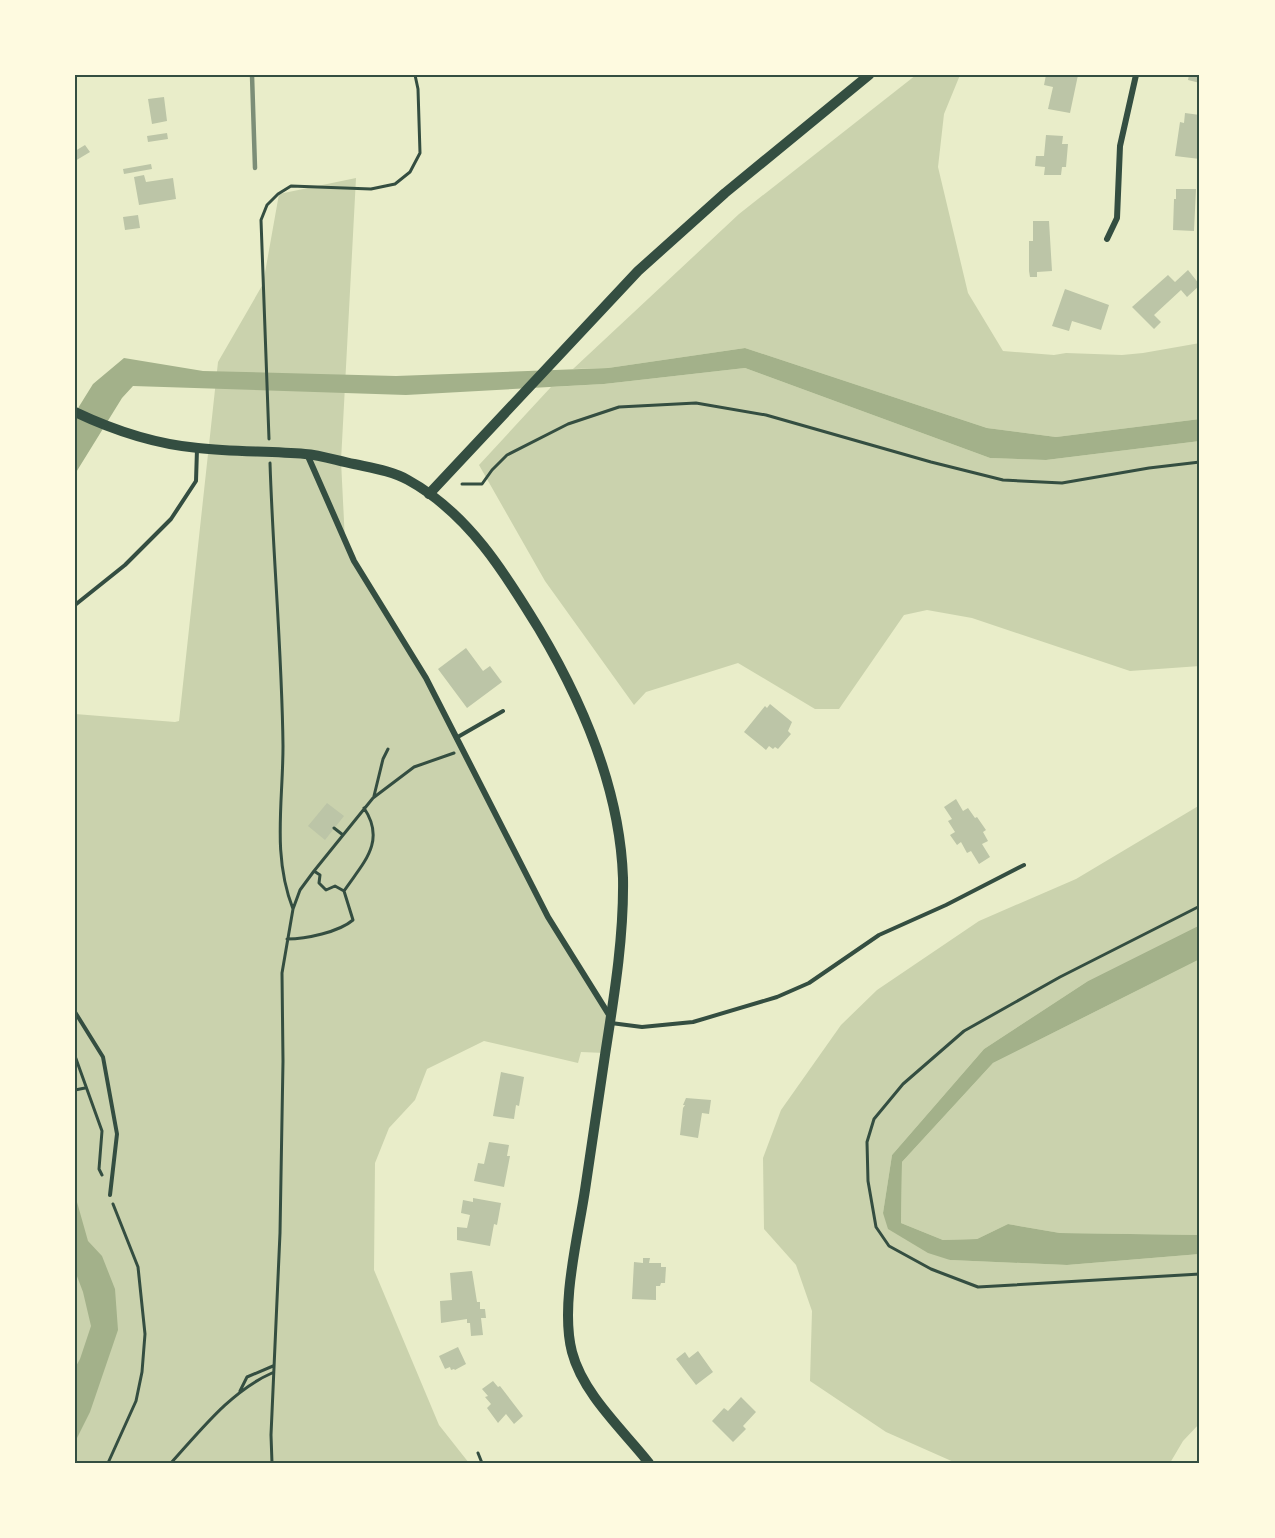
<svg xmlns="http://www.w3.org/2000/svg" width="1275" height="1538" viewBox="0 0 1275 1538" font-family="Roboto,sans-serif">
<style>
.green{fill:#cad2ad}
.water{fill:#a3b18a}
.building{fill:#bcc5a7}
.lines{fill:none;stroke-linecap:round;stroke-linejoin:round}
.path{stroke:#344e41;stroke-width:3}
.service{stroke:#344e41;stroke-width:4}
.minor{stroke:#344e41;stroke-width:6}
.secondary{stroke:#344e41;stroke-width:10}
.primary{stroke:#344e41;stroke-width:10}
.rail{stroke:#7c8e77;stroke-width:4.5}
.neatline{fill:none;stroke:#344e41;stroke-width:2}
</style>
<rect width="100%" height="100%" fill="#e9edc9"/>
<path class="green" d="M916,75H960L944,114L938,167L968,293L1003,351L1054,355L1066,353L1122,355L1143,353L1200,343V419L1056,437L987,428L745,348L608,368L573,369L739,214Z
M356,178L341,461L345,541L446,719L556,930L611,1018L605,1053L581,1052L578,1063L484,1041L427,1069L415,1100L389,1128L375,1163L374,1270L439,1425L469,1463H75V714L175,722L179,721L218,362L263,284L279,194Z
M745,368L990,458L1046,460L1200,441V666L1130,671L972,618L927,610L904,615L839,709H815L738,663L646,692L634,705L545,581L479,465L551,387L604,384Z
M1200,805V925L1088,981L984,1049L892,1155L883,1213L950,1260L1067,1265L1200,1254V1423L1183,1441L1170,1463H956L886,1432L810,1381L812,1311L796,1265L764,1229L763,1158L781,1110L841,1025L877,990L979,921L1076,879Z
M1200,959V1235L1060,1233L1008,1224L977,1239L943,1240L901,1223L902,1162L993,1063Z"/>
<path class="water" d="M745,348L987,428L1056,437L1200,419V441L1046,460L990,458L745,368L604,384L406,395L133,386L122,398L75,474V413L93,384L124,358L203,371L396,376L608,368Z
M1200,925V959L993,1063L902,1162L901,1223L943,1240L977,1239L1008,1224L1060,1233L1200,1235V1254L1067,1265L950,1260L928,1253L888,1229L883,1213L892,1155L984,1049L1088,981Z
M75,1195L88,1241L102,1256L115,1289L118,1330L90,1412L75,1442V1368L80,1359L91,1326L83,1292L75,1271Z"/>
<path class="building" d="M1046,75H1078L1070,113L1048,109L1053,87L1044,85Z
M1189,75H1200V83L1188,80Z
M164,97L167,121L152,124L148,99Z
M1185,113L1200,115V159L1175,156L1180,122L1184,123Z
M167,133L168,139L148,142L147,136Z
M1046,135L1063,136L1062,144H1068L1066,167H1062L1061,175H1044L1045,167L1035,166L1036,156H1044Z
M85,145L90,152L75,161V151Z
M151,164L152,169L124,174L123,169Z
M144,175L146,182L173,178L176,199L139,205L134,177Z
M1176,189H1196L1194,231L1173,230L1174,199H1176Z
M138,215L140,228L125,230L123,217Z
M1033,221H1049L1052,271L1037,272V277H1030L1029,271V241H1033Z
M1188,270L1200,285L1187,297L1181,290L1154,315L1161,322L1154,329L1132,307L1168,275L1175,282Z
M1065,289L1109,305L1101,330L1072,321L1069,331L1052,326Z
M466,648L483,671L490,666L502,682L467,708L438,669Z
M770,704L792,722L788,731L791,734L778,749L775,747L773,749L769,746L766,750L744,732L765,706L767,708Z
M956,799L963,811L968,808L975,818L977,817L986,830L983,832L988,841L982,844L990,857L979,864L971,851L967,853L961,842L957,845L950,835L955,832L948,821L952,819L944,807Z
M327,803L344,816L325,840L308,826Z
M501,1072L524,1077L519,1106L516,1105L514,1119L493,1116Z
M686,1098L711,1100L709,1114L702,1113L698,1138L680,1135L683,1108L685,1105H683Z
M489,1142L509,1145L507,1156H510L504,1187L474,1181L478,1163L484,1164Z
M473,1198L501,1203L497,1225L494,1224L490,1246L457,1240V1227L467,1228L470,1215L461,1213L463,1200L473,1202Z
M643,1258H650L649,1263H661V1267H666L665,1283H661L660,1286H656V1300L632,1299L634,1262L643,1263Z
M472,1271L477,1302H480V1309H485L486,1318H481L483,1335L471,1336L470,1323H467V1319L441,1323L440,1301L452,1300L450,1273Z
M458,1347L466,1364L455,1370L454,1369L451,1370L450,1367L445,1369L439,1356Z
M698,1351L713,1372L696,1385L676,1359L685,1352L689,1358Z
M493,1381L498,1387L500,1386L523,1416L514,1424L506,1414L498,1423L487,1408L491,1404L485,1397L488,1396L482,1389Z
M741,1397L756,1412L743,1426L746,1429L733,1442L712,1421L724,1408L728,1411Z"/>
<g class="lines">
<path class="path" d="M269,439L261,220L267,205L278,194L291,186L371,189L395,184L410,172L420,153L418,89L415,75
M270,463C273,557 282,652 283,746C283,803 272,855 293,909
M462,484H482L492,470L507,455L568,424L619,407L696,403L766,415L931,462L1003,480L1062,483L1149,468L1200,462
M374,796L383,759L388,749
M334,828L343,835
M314,871L320,875L319,883L326,890L335,886L344,891
M1200,906L1060,977L964,1031L903,1084L874,1119L867,1142L868,1181L876,1227L889,1246L931,1269L978,1287L1200,1274
M287,939C306,939 339,932 353,920L344,891C362,864 387,842 364,808
M75,1056L102,1131L99,1169L102,1175
M75,1090L85,1088
M240,1391L247,1377L273,1366
M478,1453L482,1463
M108,1463L136,1401L142,1372L145,1334L138,1267L113,1204
M171,1463C201,1430 231,1391 272,1373
M272,1463L271,1435L280,1233L283,1061L282,973L293,909L300,890L314,871L373,798L414,767L454,753"/>
<path class="service" d="M75,605L125,565L171,519L196,481L197,449
M456,738L503,711
M75,1012L103,1057L117,1134L110,1195
M611,1023L642,1027L693,1022L777,997L809,983L879,935L946,905L1024,865"/>
<path class="minor" d="M1107,239L1117,218L1120,146L1136,75
M307,454L354,561L426,678L548,917L611,1018"/>
<path class="secondary" d="M429,494L638,271L725,193L869,75"/>
<path class="primary" d="M75,412C115,431 154,444 198,448C233,452 269,451 305,454C321,455 338,461 354,464C372,468 392,471 408,480C468,513 505,573 539,629C583,703 620,791 623,878C624,937 614,997 605,1055C598,1100 592,1145 585,1190C578,1237 560,1306 572,1352C583,1394 623,1430 649,1463"/>
<path class="rail" d="M252,75L255,168"/>
</g>
<rect width="1275" height="1538" fill="none" stroke="#fefae0" stroke-width="153"/>
<rect x="76" y="76" width="1122" height="1386" class="neatline"/>
</svg>
